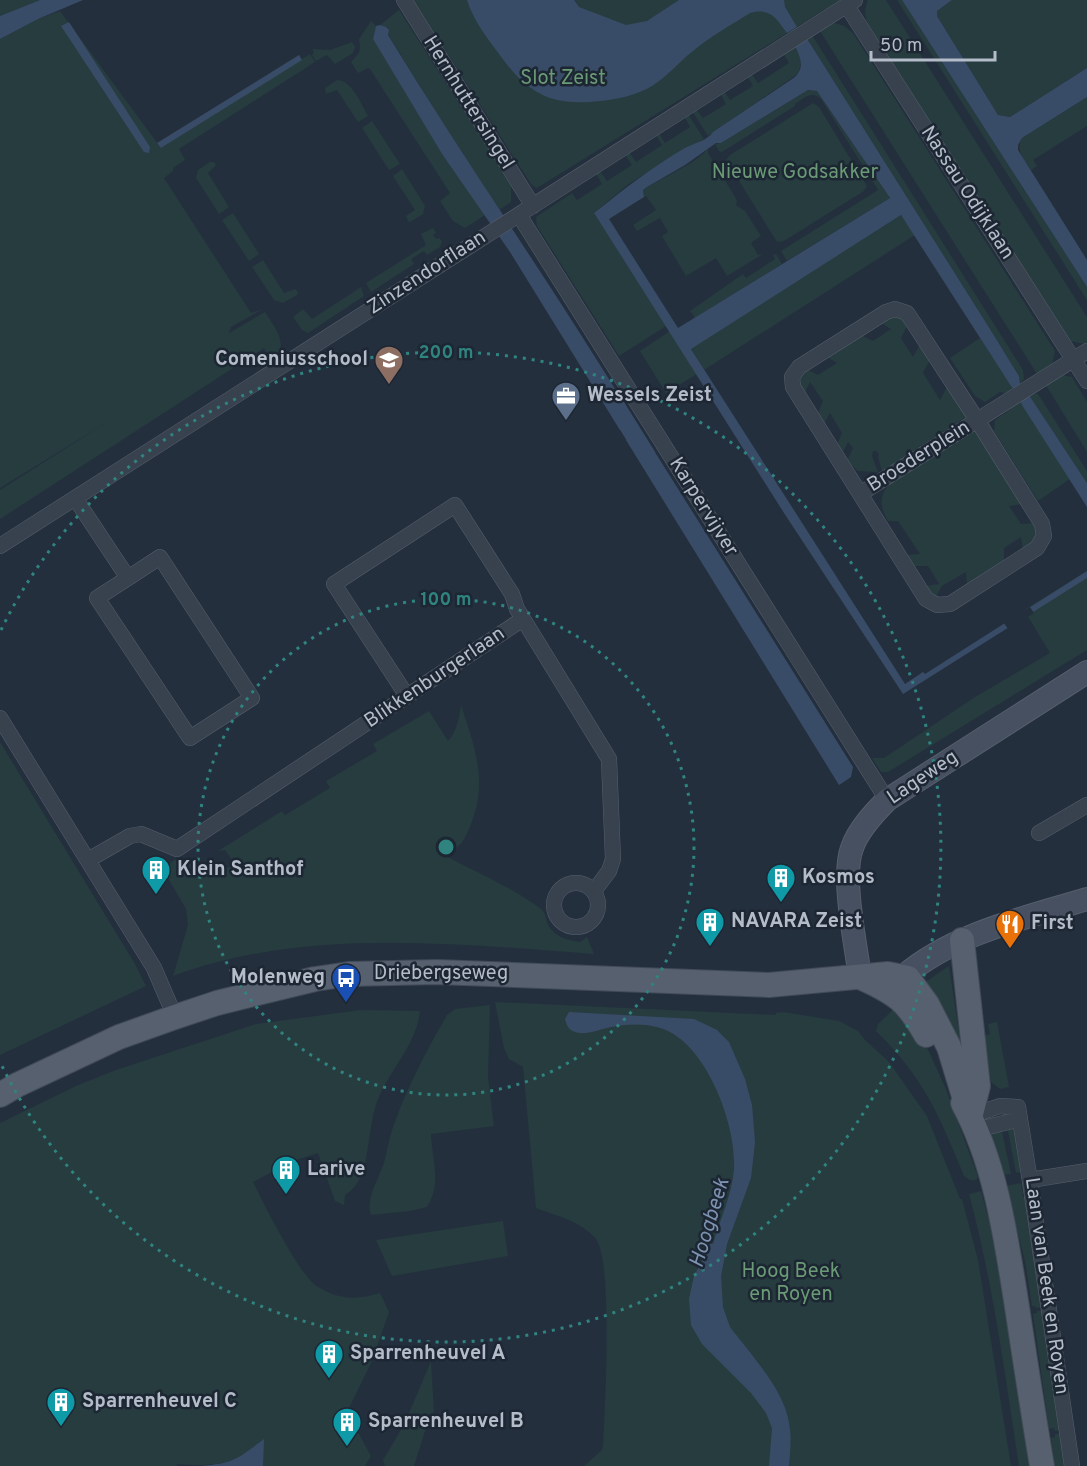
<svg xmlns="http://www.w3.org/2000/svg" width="1087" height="1466" viewBox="0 0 1087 1466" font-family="Overpass,sans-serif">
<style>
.green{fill:#263c3f}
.water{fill:#394c67;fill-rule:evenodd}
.pier{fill:#242f3e}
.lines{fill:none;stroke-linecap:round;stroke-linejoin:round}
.canal{stroke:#394c67;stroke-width:18}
.minor-casing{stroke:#565f6c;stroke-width:16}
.secondary-casing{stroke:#565f6c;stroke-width:24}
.primary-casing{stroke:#414a57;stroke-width:26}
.minor{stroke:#38414e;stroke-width:15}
.secondary{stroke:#465061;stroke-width:22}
.primary{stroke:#56606e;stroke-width:24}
.ring{fill:none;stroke:#308480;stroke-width:3;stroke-dasharray:3 6}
.labels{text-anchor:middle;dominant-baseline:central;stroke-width:5;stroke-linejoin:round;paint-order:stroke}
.park-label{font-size:20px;fill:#6b9a76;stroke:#1d2633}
.street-label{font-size:20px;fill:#b4bcc9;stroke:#1d2633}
.poi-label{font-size:20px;font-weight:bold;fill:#b4bcc9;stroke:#1d2633;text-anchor:start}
.water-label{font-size:21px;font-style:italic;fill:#7c92b1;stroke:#1d2633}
.centre{fill:#308480;stroke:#1d2633;stroke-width:3}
.ring-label{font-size:18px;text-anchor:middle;font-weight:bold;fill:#308480;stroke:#1d2633;stroke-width:5;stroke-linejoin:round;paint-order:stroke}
</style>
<rect width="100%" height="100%" fill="#242f3e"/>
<path class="green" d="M0,0H40L0,16Z
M413,0H840L537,188L531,184Z
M868,0H886L1087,317V342L1084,344L1070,341L869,26C864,17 864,9 868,0Z
M897,0H902L1087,287V300Z
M952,0H1087V68L1010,117L998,115L937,16V11Z
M399,10L508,180L511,187V202L499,210L435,111L388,34L389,30L386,27L380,25Z
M60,11L161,148L310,54L315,62L179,149L185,160L173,168V171L164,178L251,313L263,309L231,327L229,333L265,312C275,328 291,346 272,361L264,348L0,519V490L109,421L0,488V39L38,19Z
M371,21L376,26L373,39L442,154L485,215L465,228L453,221L440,201L450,193L370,69L368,68L358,73L351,62C360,52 361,53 359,39Z
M835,23L844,26L853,33L1055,351L1052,364L1037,374L818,28Z
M812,35L1023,370L1024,379L1020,384L1019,376L990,329L806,37Z
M352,42L355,47L353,53L335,64L327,55L316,61L312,55L314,52L312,49L330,50Z
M794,44L801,59L799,73L708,136L692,111L696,109L703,118L726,104L720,93L724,91L730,100L753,86L747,75L751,73L758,83L789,63L783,53Z
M337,80C352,80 361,104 368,116L358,122L337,90L326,94L325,88Z
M808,90L817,91L819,94L890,198L787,261L781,251L878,190L821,99C812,90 804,98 795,104V106L722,152L719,151L715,144L721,143Z
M1087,97V126L1033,160L1037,166L1031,170C1024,159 1015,151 1022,138Z
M813,103L819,107L867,186L864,191L784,241L777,242L726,160L730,155Z
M688,114L704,139L652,169L626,186L594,213L666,326L619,356L537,226L536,217L572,193L577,200L602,184L596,174L600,171L607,181L632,165L625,155L629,152L636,162L662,145L656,135L659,133L665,143L690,127L684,116Z
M372,121L400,164L389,170L362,128Z
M708,148V153L737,200L736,205L745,211L761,236L751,243L758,255L763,254L727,276L716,258L686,276L662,236L668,232L660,218L637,231L633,225L656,210L646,196L644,197L643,190C660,178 697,164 708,148Z
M210,162H214L216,165L208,173L229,207L219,214L196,178L198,170Z
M402,169L425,206L423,214L410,222L408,221L406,216L415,210L393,176Z
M233,213L259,254L249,261L222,220Z
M901,215L915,235L704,370L691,348Z
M433,228L436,233L433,235L436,239L439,238L442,241L440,247L427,255L424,251L411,259L414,264L371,292L366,283L426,245L421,234Z
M776,254L782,264L695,318L690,311L743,274L746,278L775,259L773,255Z
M263,260L284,293L295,289L298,292L297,295L283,303L274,300L252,267Z
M361,287L364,296L308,333L302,330L293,317L303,309L312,319Z
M899,316L908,324L901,338L913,357L920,344L930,360L923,373L940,400L947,387L966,417L882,471L878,457L879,455L877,451H873L872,456L878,472L858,471L847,461L853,448L848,442L842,454L836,447L842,433L830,413L823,426L817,415L823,401L810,382L804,394L799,388L798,377L806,369L818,375L837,363L825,356L859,334L873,341L891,329L879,322L887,317Z
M670,331L697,374L666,393L640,351Z
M980,338L1014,389L1005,393L1000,392L985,402L975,396L950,358Z
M1058,374L1072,377L1087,402V452L1044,382Z
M1029,392L1038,394L1087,471V483L1031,398L1027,394Z
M1020,399L1070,479L1038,501L994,431L995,420L1011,409L1013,404Z
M974,431L1022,504L1009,506L1021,524L1035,523L1037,529L1036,539L1023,550L1021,537L1004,548V562L967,586L966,572L942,586L935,598L925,586L939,584L928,566H912L905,555L920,554L898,521H888C880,507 878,495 891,483Z
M1087,571V650L888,772H881L872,758H884L975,697L1050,653L1024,610Z
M461,705C475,748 488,781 471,824C466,838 459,849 446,856C477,873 512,887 541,909C547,914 545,918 548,925C555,937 567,940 580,942L587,937L594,954C457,944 304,927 173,976L188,925L186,909L162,868L176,859L218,869L236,866L225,850L218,851L282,811L285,815L330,788L326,781L377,751L373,744L429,711L448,741C457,731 459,718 461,705Z
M0,742L135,964L146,986L0,1055Z
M949,966L965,1072L921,985Z
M495,1002L776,1015V1013L783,1012L839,1021L858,1031L865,1040L889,1062L927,1116L960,1199H962L978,1260L1011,1466H584L602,1450L603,1446C605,1412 613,1261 596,1239C581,1221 557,1216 536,1208L523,1067L509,1059L504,1048Z
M490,1005L488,1077L494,1126L431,1134C432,1161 442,1183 427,1207L410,1211L371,1215C365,1199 379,1178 384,1163C387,1151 389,1139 393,1127C407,1088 426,1051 447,1015L455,1009Z
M898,1005L919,1030L946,1089L978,1177L976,1180H970L964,1176C939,1115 924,1078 876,1031L878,1024Z
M361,1010L420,1011C417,1043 390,1070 378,1099C368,1123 370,1167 356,1185C353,1189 349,1192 345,1195L344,1205L335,1201L318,1153L293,1161L253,1182C264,1204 300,1277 318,1287C340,1300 357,1300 380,1293L389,1312L372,1361L347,1412L371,1456L365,1466H263V1440C257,1444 251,1451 245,1455C225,1466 199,1466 176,1464L178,1466H0V1123L76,1086L116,1070L256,1024Z
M997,1022L1009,1087L1000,1089L991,1082L984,1036L990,1034L988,1024Z
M1007,1126L1012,1127L1016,1131L1025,1171L1016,1173Z
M1001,1127L1011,1174L1003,1175L990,1136L993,1129Z
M1021,1183L1023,1197H1027L1033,1236L1030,1237L1031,1242H1034L1043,1307L1036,1308L1035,1306H1032L1025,1261L1006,1186Z
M981,1191L1000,1261L1037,1466H1019C1005,1375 993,1283 969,1194Z
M503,1221L508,1256L392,1276L376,1240Z
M1044,1310L1062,1430L1055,1431L1054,1428L1049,1429L1033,1314L1037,1313V1311Z
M431,1361L434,1411L426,1428L414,1466H385L383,1460L404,1425Z
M1063,1433L1068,1466H1055L1051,1438L1055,1437V1434Z"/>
<path class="water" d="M40,0H83L38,19L0,39V16Z
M467,0H574L579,7L626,25L647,21L679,0H784L785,7L797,27L787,33C775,17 771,8 750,13C731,25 711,36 693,51C679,62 667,77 652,86C635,96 618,99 600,101C556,106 532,97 505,62C491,43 474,23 467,0Z
M902,0H952L937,11V16L998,115L1010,117L1087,68V97L1022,138L1018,145V150L1087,260V287Z
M69,22L150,147L149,153L144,152L61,26Z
M380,25L386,27L389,30L388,35C467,165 555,289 634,420L620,430L510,252L442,154L373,39L376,26Z
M806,37L990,329L1019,376L1020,384L1014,389L1011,386L901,215L691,349L905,684L923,672L925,674L1087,571V578L903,694L784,513L594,213C623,190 652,167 685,148C694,143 707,141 713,132L795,77C806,66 799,55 794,44ZM808,90L817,91L819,94L890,198L678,328L609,219L644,197L643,190L647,187L685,165L716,143H721Z
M299,55L302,60L161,148L157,143Z
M1027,394L1031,398L1087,483V507L1022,405L1020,399Z
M641,430L853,767L851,777L839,785L626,440Z
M569,1012L694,1019L717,1030L729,1042L745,1079L752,1105L755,1142L751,1178L727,1244L721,1276L723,1307L730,1327C751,1355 784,1389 789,1423C792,1437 790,1452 789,1466H769L772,1428L766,1413L751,1393L702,1344L691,1325L689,1299L694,1276L704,1257L707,1244H713C720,1219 732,1195 734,1169C737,1125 705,1038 657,1027C642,1023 622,1024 607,1028C598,1030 589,1034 580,1033C570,1032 567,1027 565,1019Z
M264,1439L263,1466H201C235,1463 237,1459 264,1439Z"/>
<path class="pier" d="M1030,607L1034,613L1008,629L1004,623Z"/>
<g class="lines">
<path class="canal" d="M614,403L647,456"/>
<g class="minor-casing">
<path id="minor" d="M404,0L533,206
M847,6L1087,381
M519,215L887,800
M895,309L907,313L911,319L977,420L1042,524L1044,536L1037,548L950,604L937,605L926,599L793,387L792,377L799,367L886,312Z
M860,494L1087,351
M75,498L128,578L97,598L190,738L252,698L160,557L128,578
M0,546L855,0
M407,696L334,584L455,505L512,594L517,609L609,759L613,859L609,871L594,891
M0,718L154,968L175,1017
M1039,833L1087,805
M88,860L130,836L141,834L177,849L523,619
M554 905a22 22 0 1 1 44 0a22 22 0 1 1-44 0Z
M970,1116L1000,1106L1018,1107L1029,1175L1072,1466
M976,1130L1020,1119
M1030,1180L1087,1171"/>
</g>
<g class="secondary-casing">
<path id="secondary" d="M904,976C955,933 1025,918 1087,899
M860,977C856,945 841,877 852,848C858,830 874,813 887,800L1087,672"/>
</g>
<g class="primary-casing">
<path id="primary" d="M962,940L978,1086L971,1114
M860,977C896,993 907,1001 926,1035
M0,1095L17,1085L119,1037L175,1017L217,1003L315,979L349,974L437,972L769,985L888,974L908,978L927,1004L949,1047L970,1116
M963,1103C996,1164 1006,1238 1017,1307C1025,1360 1033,1413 1042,1466"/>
</g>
<use href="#minor" class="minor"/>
<use href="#secondary" class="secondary"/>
<use href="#primary" class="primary"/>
</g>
<g class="ring">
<circle cx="446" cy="847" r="248"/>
<path d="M1 630A495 495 0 1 1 1 1064"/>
</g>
<defs>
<g id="school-pin" transform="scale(1.5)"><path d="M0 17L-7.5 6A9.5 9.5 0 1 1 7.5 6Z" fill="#8d6e63" stroke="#1d2633"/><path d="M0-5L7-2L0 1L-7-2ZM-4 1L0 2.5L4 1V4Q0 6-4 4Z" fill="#fff"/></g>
<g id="office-pin" transform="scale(1.5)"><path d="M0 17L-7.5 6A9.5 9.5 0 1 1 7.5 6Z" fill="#5c6f8a" stroke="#1d2633"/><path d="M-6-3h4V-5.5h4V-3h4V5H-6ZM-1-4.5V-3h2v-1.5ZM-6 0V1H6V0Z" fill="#fff"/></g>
<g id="building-pin" transform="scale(1.5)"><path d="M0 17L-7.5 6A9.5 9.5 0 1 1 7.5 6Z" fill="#0f9aa8" stroke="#1d2633"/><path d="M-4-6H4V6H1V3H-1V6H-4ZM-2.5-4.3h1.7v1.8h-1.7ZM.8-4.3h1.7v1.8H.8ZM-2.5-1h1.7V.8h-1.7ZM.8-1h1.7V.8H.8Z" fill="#fff"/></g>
<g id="restaurant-pin" transform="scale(1.5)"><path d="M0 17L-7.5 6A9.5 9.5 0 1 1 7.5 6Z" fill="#e8710a" stroke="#1d2633"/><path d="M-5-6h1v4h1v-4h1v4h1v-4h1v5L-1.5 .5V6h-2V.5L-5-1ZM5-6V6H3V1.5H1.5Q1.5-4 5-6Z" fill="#fff"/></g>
<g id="bus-pin" transform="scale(1.5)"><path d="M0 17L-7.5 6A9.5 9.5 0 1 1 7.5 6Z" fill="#1a4fb4" stroke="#1d2633"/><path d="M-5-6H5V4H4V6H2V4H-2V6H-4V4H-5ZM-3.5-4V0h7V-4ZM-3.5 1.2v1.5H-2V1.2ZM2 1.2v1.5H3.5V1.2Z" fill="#fff"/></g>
</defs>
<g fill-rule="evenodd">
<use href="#school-pin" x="389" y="360"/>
<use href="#office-pin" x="566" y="396"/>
<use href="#building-pin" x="156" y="870"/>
<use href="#building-pin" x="781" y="878"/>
<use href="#building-pin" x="710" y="922"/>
<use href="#restaurant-pin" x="1010" y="924"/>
<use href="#bus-pin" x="346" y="978"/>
<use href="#building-pin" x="286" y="1170"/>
<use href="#building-pin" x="329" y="1354"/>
<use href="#building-pin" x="61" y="1402"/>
<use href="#building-pin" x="347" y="1422"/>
</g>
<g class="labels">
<g class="park-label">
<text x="563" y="79">Slot Zeist</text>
<text x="795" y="173">Nieuwe Godsakker</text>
<text x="791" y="1272">Hoog Beek<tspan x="791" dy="23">en Royen</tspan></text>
</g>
<g class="street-label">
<text transform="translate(468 103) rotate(58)">Hernhuttersingel</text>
<text transform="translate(967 193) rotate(57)">Nassau Odijklaan</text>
<text transform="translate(427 273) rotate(-33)">Zinzendorflaan</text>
<text transform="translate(919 457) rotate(-32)">Broederplein</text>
<text transform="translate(703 507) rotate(58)">Karpervijver</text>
<text transform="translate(435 678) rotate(-34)">Blikkenburgerlaan</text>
<text transform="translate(923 778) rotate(-34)">Lageweg</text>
<text x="441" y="974">Driebergseweg</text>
<text transform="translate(1046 1286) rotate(82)">Laan van Beek en Royen</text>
</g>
<g class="poi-label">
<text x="368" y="360" text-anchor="end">Comeniusschool</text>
<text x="587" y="396">Wessels Zeist</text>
<text x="177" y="870">Klein Santhof</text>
<text x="802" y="878">Kosmos</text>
<text x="731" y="922">NAVARA Zeist</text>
<text x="1031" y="924">First</text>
<text x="325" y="978" text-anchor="end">Molenweg</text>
<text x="307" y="1170">Larive</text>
<text x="350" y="1354">Sparrenheuvel A</text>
<text x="82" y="1402">Sparrenheuvel C</text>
<text x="368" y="1422">Sparrenheuvel B</text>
</g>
<g class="water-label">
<text transform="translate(710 1223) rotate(-73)">Hoogbeek</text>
</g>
</g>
<circle cx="446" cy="847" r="9" class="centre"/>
<g class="ring-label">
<text x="446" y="358">200 m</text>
<text x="446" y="605">100 m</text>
</g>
<path d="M871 51v9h124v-9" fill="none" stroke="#b4bcc9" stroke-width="3"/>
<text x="880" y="51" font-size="18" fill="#b4bcc9" stroke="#1d2633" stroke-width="4.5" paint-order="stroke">50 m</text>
</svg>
